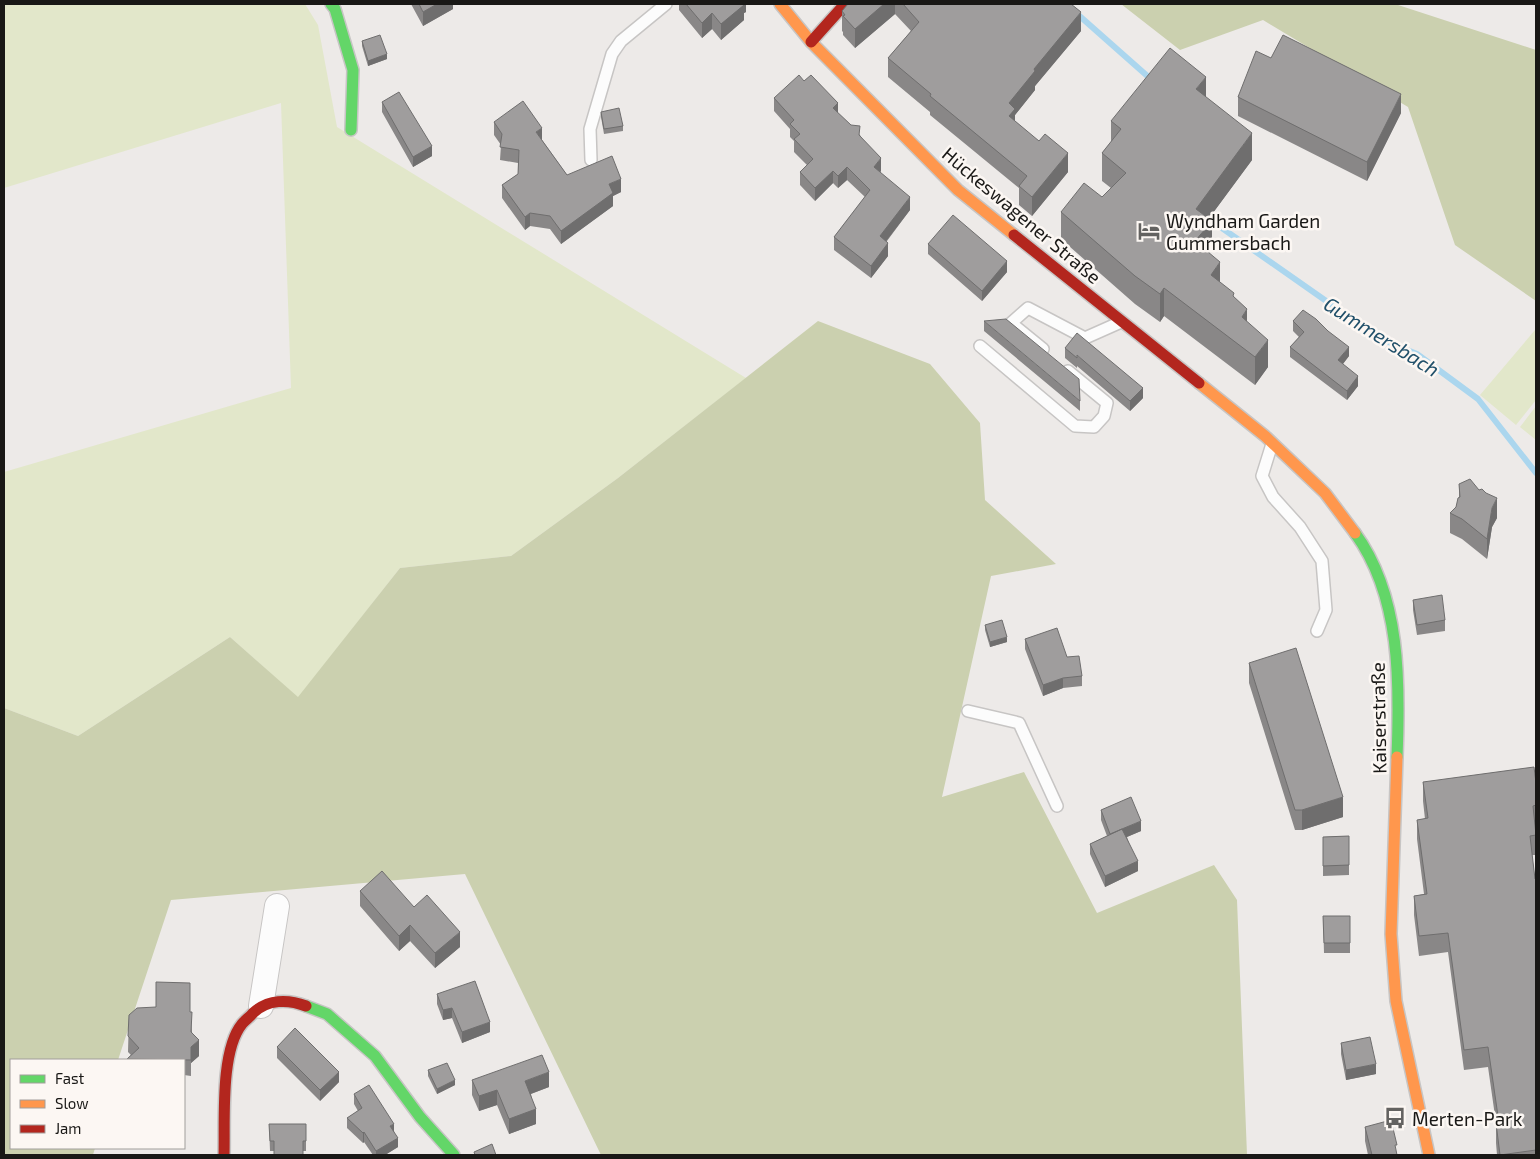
<svg xmlns="http://www.w3.org/2000/svg" width="1540" height="1159" viewBox="0 0 1540 1159" font-family="'Exo 2',sans-serif">
<style>
.green{fill:#e2e7ca}
.forest{fill:#cbd0af}
.lines{fill:none;stroke-linecap:round;stroke-linejoin:round}
.stream{stroke:#abd6ee;stroke-width:6}
.lane-casing{stroke:#c7c5c4;stroke-width:14}
.street-casing{stroke:#c7c5c4;stroke-width:26}
.fast-casing{stroke:#c7c5c4;stroke-width:14}
.slow-casing{stroke:#c7c5c4;stroke-width:14}
.jam-casing{stroke:#c7c5c4;stroke-width:14}
.lane{stroke:#fcfcfc;stroke-width:11}
.street{stroke:#fcfcfc;stroke-width:24}
.fast{stroke:#63d668;stroke-width:11}
.slow{stroke:#ff974d;stroke-width:11}
.jam{stroke:#b3261e;stroke-width:11}
.wall{fill:#898787}
.shaded-wall{fill:#6f6e6e}
.building{fill:#9f9d9d;stroke:#6f6e6e}
.labels{text-anchor:middle;dominant-baseline:central;stroke-width:5;stroke-linejoin:round;paint-order:stroke}
.street-label{font-size:19px;fill:#191816;stroke:#fcf7f3}
.poi-label{font-size:19px;fill:#191816;stroke:#fcf7f3;text-anchor:start}
.water-label{font-size:20px;font-style:italic;fill:#21506a;stroke:#fcf7f3}
</style>
<rect width="100%" height="100%" fill="#edeae8"/>
<path class="green" d="M4,4H305L318,25L337,127L746,378L618,478L511,556L400,568L298,698L230,637L78,736L4,708V472L291,388L281,103L4,188Z
M1535,330L1536,331V400L1516,425L1480,395Z
M1536,406V440L1520,427Z"/>
<path class="forest" d="M1121,4H1395L1536,50V301L1455,245L1408,107L1263,20L1180,50Z
M818,321L930,364L980,423L985,500L1056,564L991,576L942,797L1024,772L1097,913L1214,865L1237,900L1247,1155H601L465,874L171,900L118,1060H11V1148H95L93,1155H4V708L78,736L230,637L298,697L400,568L511,556L618,478Z"/>
<g class="lines">
<path class="stream" d="M1066,4L1153,81
M1209,219L1369,331L1390,343L1417,354L1478,399L1536,473"/>
<g class="lane-casing">
<path id="lane" d="M591,160L590,129L612,54L621,41L666,4
M980,346L1075,426L1094,427L1104,416L1107,403L1068,371
M1043,349L1011,323L1028,308L1085,338L1121,322
M1272,444L1262,476L1273,497L1300,527L1322,561L1326,610L1317,631
M968,711L1019,723L1057,806"/>
</g>
<g class="street-casing">
<path id="street" d="M261,1006L277,906"/>
</g>
<g class="fast-casing">
<path id="fast" d="M331,4L335,9L353,70L351,130
M1355,533C1401,596 1400,683 1397,757
M306,1006L327,1014L375,1056L420,1117L454,1155"/>
</g>
<g class="slow-casing">
<path id="slow" d="M780,4L811,42L958,190L1014,235
M1199,383L1265,436L1325,493L1355,533
M1397,757L1391,934L1396,1001L1429,1155"/>
</g>
<g class="jam-casing">
<path id="jam" d="M811,42L845,4
M1014,235L1199,383
M224,1155C225,1121 220,1051 242,1024C245,1020 250,1017 253,1013C268,999 288,999 306,1006"/>
</g>
<use href="#lane" class="lane"/>
<use href="#street" class="street"/>
<use href="#fast" class="fast"/>
<use href="#slow" class="slow"/>
<use href="#jam" class="jam"/>
</g>
<path class="wall" d="M411,4H453V9L423,26Z
M679,4H746V12L744,13V20L721,40L712,29L702,38L679,10Z
M848,4H1071L1081,31L1035,86V90L1015,115V121L1068,172L1032,216L1019,205V188L930,115V112L888,77V58L911,31L895,14L855,48L843,35V32L842,31V11Z
M362,41L387,59L368,66L362,46Z
M1271,58L1401,113L1367,181L1238,116V97Z
M1206,97L1252,160L1209,218L1212,249L1209,253L1220,282L1234,298L1247,322L1268,367L1255,385L1164,316L1160,322L1135,304L1061,239V212L1102,197L1111,188L1102,181V153L1111,142V121Z
M774,98L838,113L860,135L881,171L880,172L910,210L887,241L888,256L871,278L834,250V237L865,197L847,180L838,188L833,183L815,201L800,185V172L807,165L794,152V141L790,137V129L774,111Z
M382,102L432,156L413,167L382,112Z
M601,112L623,126V131L604,134L601,117Z
M494,122L542,140L567,175L621,192L613,196V206L561,244L550,229L530,226L525,230L502,198V185L518,174V163L500,160L501,145L494,135Z
M928,244L1007,272L982,301L928,254Z
M984,321L1080,401V411L984,331Z
M1293,321L1349,356L1343,364L1358,386L1347,400L1290,357V347L1299,337L1293,331Z
M1065,348L1143,398L1130,411L1077,366V368L1065,358Z
M1459,484L1497,518L1492,527L1487,559L1462,539L1450,533V513L1456,507L1459,497Z
M1413,600L1445,620V631L1417,635L1413,610Z
M985,625L1007,642L990,647L985,630Z
M1025,639L1067,657L1082,676V686L1063,688L1043,696L1025,649Z
M1249,663L1343,817L1302,830H1295L1249,683Z
M1423,782L1536,783V855H1532L1535,879H1536V1155H1497L1496,1143V1123L1488,1067L1464,1070L1448,952L1419,956L1414,915V896L1424,894L1417,839V820L1425,819L1423,801Z
M1101,810L1141,831L1127,837L1138,871L1105,887L1090,854V844L1107,836L1101,820Z
M1349,836V875L1323,876V837Z
M360,891L414,907L460,947L435,968L410,941L399,951L360,906Z
M1323,916H1350V953H1324Z
M437,994L490,1032L462,1043L452,1018L443,1020L437,1004Z
M190,1012L192,1032L199,1056L191,1063V1076L184,1075V1060H127V1059L131,1055L128,1052L129,1015Z
M1341,1043L1376,1074L1346,1080L1341,1054Z
M277,1047L339,1082L320,1101L277,1058Z
M428,1070L455,1085L437,1094L428,1076Z
M472,1080L549,1087L531,1094L536,1124L509,1134L497,1105L479,1111L472,1095Z
M354,1094L394,1131L398,1147L385,1155H373L364,1142L363,1143L347,1128V1118L358,1111L354,1104Z
M269,1124H306V1151H270Z
M1365,1127L1397,1154V1155H1368L1365,1141Z"/>
<path class="shaded-wall" d="M437,4H453V9L423,26V12Z
M741,4H746V12L744,13V20L721,40V24Z
M884,4H895V14L855,48V29Z
M1081,12V31L1035,86V90L1015,115V128L1009,135V103L1034,69Z
M712,13V29L702,38V23Z
M387,54V59L368,66V61Z
M1206,77V104L1196,89Z
M1401,94V113L1367,181V162Z
M838,103V116L833,108Z
M542,128V141L536,132Z
M1252,133V160L1196,236V209Z
M432,146V156L413,167V157Z
M1068,153V172L1032,216V197Z
M881,158V171L874,180V167Z
M847,167V180L838,188V176Z
M833,171V183L815,201V188Z
M621,179V192L613,196V206L561,244V231L609,184Z
M910,197V210L880,249V236Z
M530,213V226L525,230V217Z
M1212,221V249L1195,269V241Z
M888,243V256L871,278V266Z
M1007,261V272L982,301V291Z
M1220,262V290L1211,275Z
M1164,288V316L1160,322V294Z
M1247,309V336L1242,317Z
M1268,340V367L1255,385V357Z
M1349,347V356L1338,370V360Z
M1358,376V386L1347,400V391Z
M1143,388V398L1130,411V401Z
M1497,498V518L1492,527L1487,559V539L1492,508Z
M1007,637V642L990,647V642Z
M1063,678V688L1043,696V685Z
M1343,797V817L1302,830V810Z
M1141,821V831L1110,844V834Z
M1138,861V871L1105,887V876Z
M410,925V941L399,951V936Z
M460,932V947L435,968V953Z
M452,1008V1018L443,1020V1010Z
M490,1022V1032L462,1043V1032Z
M199,1040V1056L191,1063V1047Z
M1376,1064V1074L1346,1080V1070Z
M339,1072V1082L320,1101V1090Z
M549,1072V1087L525,1096V1081Z
M455,1080V1085L437,1094V1089Z
M497,1090V1105L479,1111V1096Z
M536,1109V1124L509,1134V1119Z
M394,1124V1133L390,1126Z
M364,1132V1142L363,1143V1133Z
M398,1138V1147L385,1155H376V1151Z"/>
<path class="building" d="M419,4H437L423,12Z
M686,4H743L744,5L721,24L712,13L702,23Z
M848,4H884L855,29L843,16L845,15L842,11Z
M903,4H1071L1081,12L1034,69L1035,71L1009,103L1015,109L1009,116L1039,141L1045,134L1068,153L1032,197L1019,186L1027,176L930,96L931,94L888,58L919,22Z
M380,35L387,54L368,61L362,41Z
M1283,35L1401,94L1367,162L1238,97L1256,51L1271,58Z
M1170,48L1206,77L1196,89L1252,133L1196,209L1212,221L1195,241L1220,262L1211,275L1234,293L1233,296L1247,309L1242,317L1268,340L1255,357L1164,288L1160,294L1135,276L1061,212L1084,183L1102,197L1126,173L1102,153L1121,129L1111,121Z
M799,75L804,81L811,75L838,103L833,108L851,125L860,126L859,135L881,158L874,167L910,197L880,236L888,243L871,266L834,237L870,190L847,167L838,176L833,171L815,188L800,172L813,159L794,139L800,134L790,124L794,120L774,98Z
M399,92L432,146L413,157L382,102Z
M523,101L542,128L536,132L567,175L612,156L621,179L609,184L613,193L561,231L550,216L530,213L525,217L502,185L518,174L519,150L500,147L502,134L494,122Z
M619,108L623,126L604,129L601,112Z
M953,215L1007,261L982,291L928,244Z
M1303,310L1316,319L1328,331L1349,347L1338,360L1358,376L1347,391L1290,347L1304,332L1293,321Z
M1006,319L1079,379L1080,401L984,321Z
M1077,333L1143,388L1130,401L1077,355V358L1065,348Z
M1470,479L1479,490L1482,489L1486,493L1497,498L1492,508L1487,539L1462,519L1450,513L1456,507L1458,498L1460,497L1459,484Z
M1442,595L1445,620L1417,625L1413,600Z
M1002,620L1007,637L990,642L985,625Z
M1057,628L1067,657L1079,656L1082,676L1063,678L1043,685L1025,639Z
M1296,648L1343,797L1302,810H1295L1249,663Z
M1534,767L1536,783V805L1533,806L1536,835L1530,836L1535,879H1536V1150L1500,1155L1496,1123H1499L1488,1047L1464,1050L1448,933L1419,936L1414,896L1427,894L1417,820L1428,818L1423,782Z
M1131,797L1141,821L1110,834L1101,810Z
M1122,829L1138,861L1105,876L1090,844Z
M1349,836V865L1323,866V837Z
M382,871L414,907L427,895L460,932L435,953L410,925L399,936L360,891Z
M1323,916H1350V943H1324Z
M475,981L490,1022L462,1032L452,1008L443,1010L437,994Z
M156,982L190,983V1012H192L191,1032L199,1040L191,1047V1060L127,1059L139,1048L128,1036L129,1015L137,1008L156,1007Z
M295,1028L339,1072L320,1090L277,1047Z
M1370,1037L1376,1064L1346,1070L1341,1043Z
M542,1055L549,1072L525,1081L536,1109L509,1119L497,1090L479,1096L472,1080Z
M447,1063L455,1080L437,1089L428,1070Z
M369,1085L394,1124L390,1126L398,1138L376,1151L364,1132L363,1133L347,1118L362,1108L354,1094Z
M1391,1120L1397,1145H1395L1397,1155H1372L1365,1127Z
M269,1124H306V1141H303V1155H274V1141H270Z
M492,1144L496,1155H475L474,1152Z"/>
<defs>
<g id="hotel-bare" transform="scale(1.725)"><path d="M-6-4.5h1.5V1H6V5H4.5V3h-9V5H-6ZM-4 0a1.8 1.8 0 1 1 3.6 0ZM.5 0V-2.5h3Q6-2.5 6 0Z" fill="#636260" stroke="#fcf7f3" stroke-width="2.5" paint-order="stroke"/></g>
<g id="bus-bare" transform="scale(1.725)"><path d="M-5-6H5V4H4V6H2V4H-2V6H-4V4H-5ZM-3.5-4V0h7V-4ZM-3.5 1.2v1.5H-2V1.2ZM2 1.2v1.5H3.5V1.2Z" fill="#636260" stroke="#fcf7f3" stroke-width="2.5" paint-order="stroke"/></g>
</defs>
<g fill-rule="evenodd">
<use href="#hotel-bare" x="1149" y="231"/>
<use href="#bus-bare" x="1395" y="1118"/>
</g>
<g class="labels">
<g class="street-label">
<text transform="translate(1022 215) rotate(40)">Hückeswagener Straße</text>
<text transform="translate(1378 718) rotate(-91)">Kaiserstraße</text>
</g>
<g class="poi-label">
<text x="1166" y="220">Wyndham Garden<tspan x="1166" dy="22">Gummersbach</tspan></text>
<text x="1412" y="1118">Merten-Park</text>
</g>
<g class="water-label">
<text transform="translate(1382 336) rotate(32)">Gummersbach</text>
</g>
</g>
<rect width="1540" height="1159" fill="none" stroke="#191816" stroke-width="10"/>
<rect x="10" y="1059" width="175" height="90" fill="#fcf7f3" stroke="#a19e9b"/>
<rect x="20" y="1075" width="25" height="8" fill="#63d668" stroke="#a19e9b"/>
<text x="55" y="1084" font-size="15" fill="#191816">Fast</text>
<rect x="20" y="1100" width="25" height="8" fill="#ff974d" stroke="#a19e9b"/>
<text x="55" y="1109" font-size="15" fill="#191816">Slow</text>
<rect x="20" y="1125" width="25" height="8" fill="#b3261e" stroke="#a19e9b"/>
<text x="55" y="1134" font-size="15" fill="#191816">Jam</text>
</svg>
